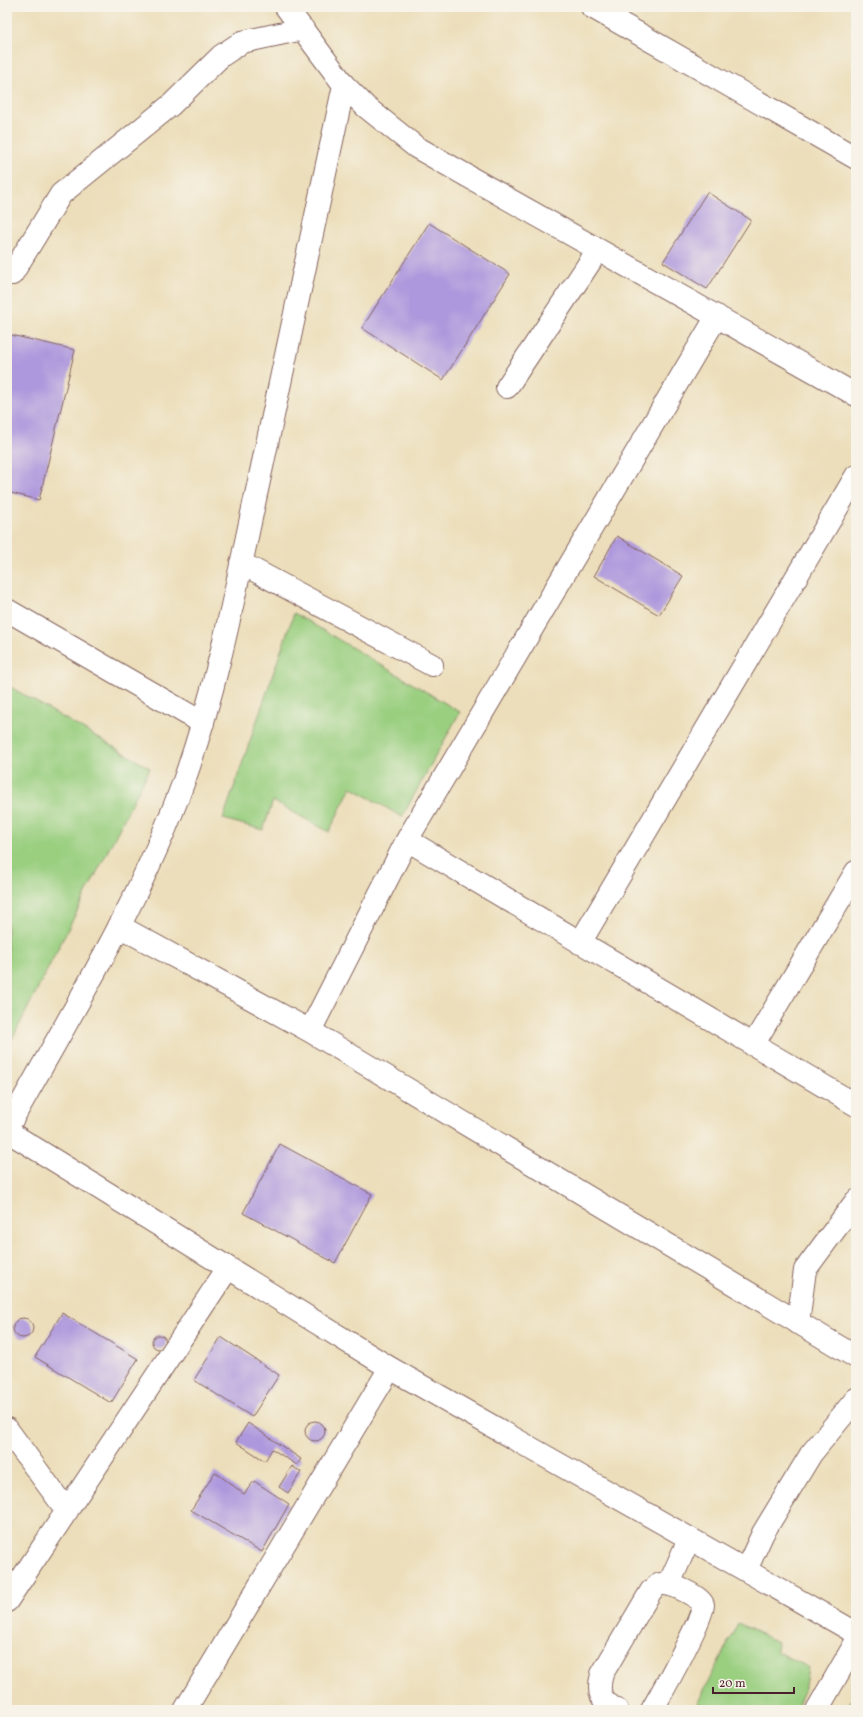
<svg xmlns="http://www.w3.org/2000/svg" width="863" height="1717" viewBox="0 0 863 1717" font-family="Vollkorn,serif">
<style>
.green{fill:#9acf80;stroke:#727756}
.building{fill:#ae98dd}
.lines{fill:none;stroke-linecap:round;stroke-linejoin:round}
.minor-casing{stroke:#83625d;stroke-width:24}
.minor{stroke:#fff;stroke-width:22}
</style>
<rect width="100%" height="100%" fill="#f7f3e8"/>
<filter id="ink" filterUnits="userSpaceOnUse"><feTurbulence type="fractalNoise" baseFrequency=".025" numOctaves="2"/><feDisplacementMap in="SourceGraphic" scale="8" xChannelSelector="R" yChannelSelector="G"/><feConvolveMatrix kernelMatrix="1 2 1 2 8 2 1 2 1" color-interpolation-filters="sRGB"/></filter>
<filter id="wash" filterUnits="userSpaceOnUse"><feTurbulence type="fractalNoise" baseFrequency=".012" numOctaves="4" result="noise"/><feDisplacementMap in="SourceGraphic" scale="16" xChannelSelector="R" yChannelSelector="G"/><feGaussianBlur stdDeviation="0.9" result="paint"/><feColorMatrix in="noise" values="0 0 0 0 0 0 0 0 0 0 0 0 0 0 0 0 0 1.4 0 .05"/><feComposite in="paint" operator="in"/></filter>
<g filter="url(#wash)">
<rect width="100%" height="100%" fill="#ecdeba"/>
<path class="green" d="M294,613L460,712L402,817L351,787L329,832L273,801L263,830L223,819Z
M7,685L150,768L7,1049Z
M738,1623L777,1642L776,1651L808,1667L804,1692L796,1710H694Z
M856,1695V1710H843Z"/>
<g id="blocks">
<path class="building" d="M707,192L751,220L707,289L663,262Z
M429,223L510,274L443,380L362,328Z
M7,334L75,350L39,500L7,492Z
M617,536L683,576L659,615L594,576Z
M280,1144L372,1194L335,1263L243,1213Z
M62,1313L138,1359L111,1403L35,1357Z
M13 1328a10 10 0 1 1 20 0a10 10 0 1 1-20 0Z
M152 1342a7 7 0 1 1 14 0a7 7 0 1 1-14 0Z
M221,1337L279,1375L252,1417L194,1380Z
M305 1431a10 10 0 1 1 20 0a10 10 0 1 1-20 0Z
M248,1423L301,1459L297,1465L272,1449L265,1461L236,1442Z
M292,1466L301,1472L288,1493L279,1487Z
M215,1472L244,1494L254,1481L289,1504L262,1552L191,1510Z"/>
</g>
</g>
<g filter="url(#ink)">
<use href="#blocks" fill-opacity="0" stroke="#83625d" stroke-width="1"/>
<g class="lines">
<g class="minor-casing">
<path id="minor" d="M286,7L344,85L366,107L416,147L856,395
M592,7L856,158
M12,274L61,194L171,105L221,56L242,42L303,29
M507,387L598,250
M241,563L432,665
M7,610L203,723
M407,840L856,1105
M119,926L310,1031L856,1357
M580,943L856,476
M310,1031L407,840L717,316
M753,1045L856,872
M7,1129C70,1015 141,901 185,778C219,681 237,581 259,481C287,349 315,217 344,85
M7,1131L390,1368L856,1633
M798,1323L805,1270L856,1201
M7,1429L67,1511
M746,1570L763,1533L811,1454L856,1399
M669,1584L689,1539
M7,1601L228,1268
M185,1710L390,1368
M617,1710C600,1700 597,1693 602,1674L651,1591C654,1588 656,1585 661,1584C669,1582 702,1597 703,1605C704,1617 661,1694 652,1710
M817,1710L856,1642"/>
</g>
<use href="#minor" class="minor"/>
</g>
</g>
<rect width="863" height="1717" fill="none" stroke="#f7f3e8" stroke-width="24"/>
<path d="M713 1687v6h81v-6" fill="none" stroke="#4a1f2b" stroke-width="2"/>
<text x="719" y="1687" font-size="12" fill="#4a1f2b" stroke="#f7f3e8" stroke-width="3" paint-order="stroke">20 m</text>
</svg>
